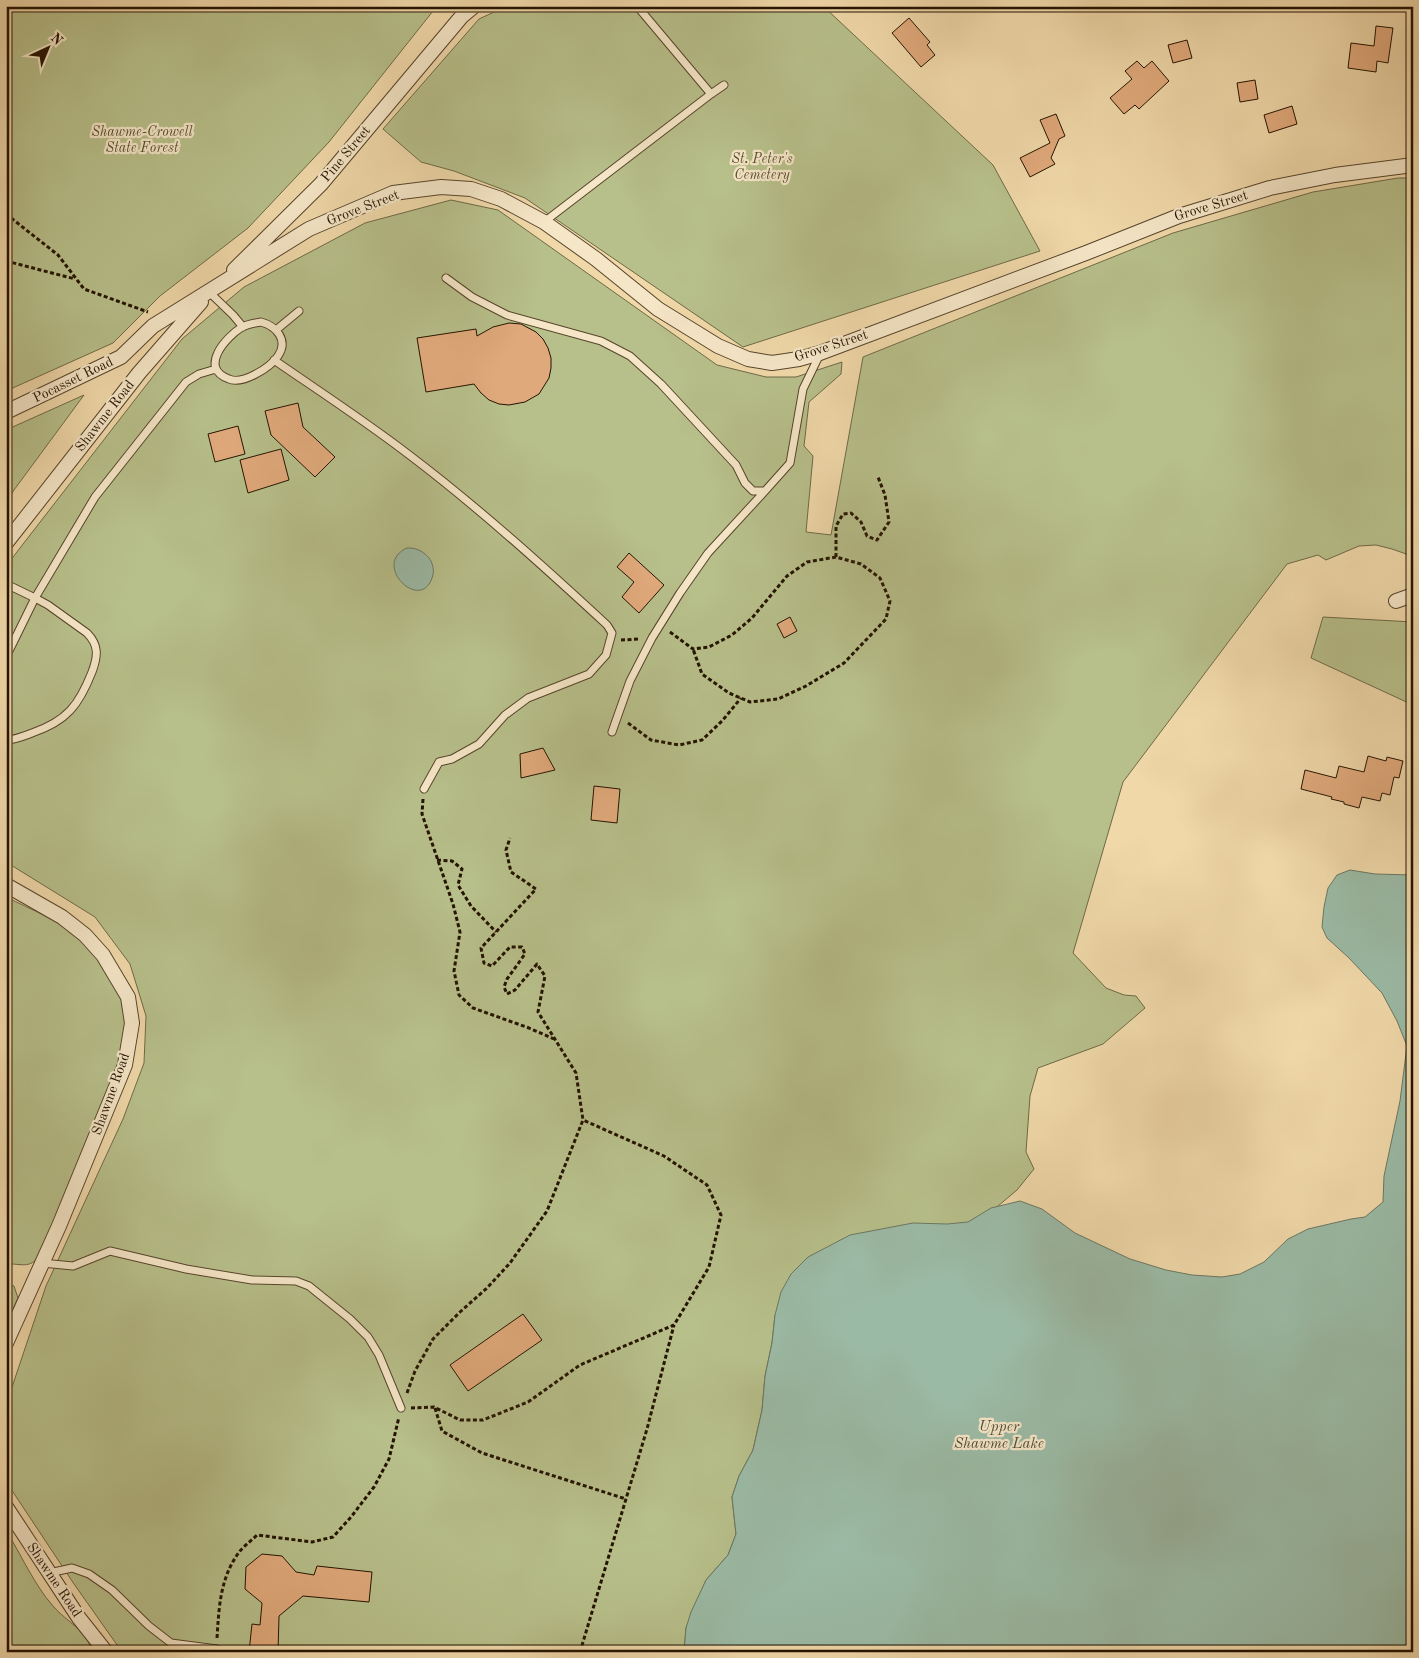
<svg xmlns="http://www.w3.org/2000/svg" width="1419" height="1658" viewBox="0 0 1419 1658" font-family="'Old Standard TT',serif">
<style>
.green{fill:#b7bf8a;stroke:#6e6946}
.water{fill:#9bbaa5;stroke:#6b7763}
.building{fill:#e0a97b;stroke:#241301}
.lines{fill:none;stroke-linecap:round;stroke-linejoin:round}
.lane-casing{stroke:#57442b;stroke-width:9}
.street-casing{stroke:#57442b;stroke-width:16}
.path{stroke:#241301;stroke-width:3;stroke-dasharray:4 2.5;stroke-linecap:butt}
.lane{stroke:#f5e6c7;stroke-width:7}
.street{stroke:#f5e6c7;stroke-width:14}
.labels{text-anchor:middle;dominant-baseline:central;stroke-width:4.5;stroke-linejoin:round;paint-order:stroke}
.park-label{font-size:14px;font-style:italic;fill:#574f31;stroke:#f5e6c7}
.street-label{font-size:14px;fill:#241301;stroke:#f5e6c7}
.water-label{font-size:15px;font-style:italic;fill:#4e4d3a;stroke:#f5e6c7}
</style>
<rect width="100%" height="100%" fill="#f0d8a9"/>
<filter id="stains"><feTurbulence type="fractalNoise" baseFrequency=".004" numOctaves="4"/><feColorMatrix values="0 0 0 0 .2 0 0 0 0 .09 0 0 0 0 .02 0 0 0 .5 -.17"/></filter>
<radialGradient id="worn" r=".72"><stop offset=".6" stop-color="#630" stop-opacity="0"/><stop offset="1" stop-color="#630" stop-opacity=".3"/></radialGradient>
<path class="green" d="M6,6H437L329,142L248,228L160,296L113,343L6,391Z
M507,6H823L993,165L1040,251L743,347L525,198L454,171L421,162L383,129L479,19Z
M1398,178H1413V551L1409,555L1392,549L1376,545L1359,546L1326,560L1318,555L1287,564L1123,782L1073,953L1106,988L1124,995L1136,996L1145,1008L1103,1044L1038,1068L1030,1096L1026,1152L1034,1169L1017,1190L979,1222L775,1315L772,1343L765,1376L762,1410L753,1450L739,1476L732,1497L736,1534L728,1555L706,1580L686,1628L684,1652H122L74,1584L7,1483L6,1477V1405L46,1286L123,1119L144,1063L146,1016L130,964L95,917L6,862V568L13,557L182,339L244,287L365,223L451,200L498,210L717,365L766,377H796L842,362L841,374L809,402L804,446L813,456L806,532L831,535L863,357L1173,233L1313,192Z
M84,395L14,490L6,504V430Z
M1323,617L1413,622V705L1311,658Z
M6,897C30,909 63,922 82,940C94,952 122,992 124,1008C130,1055 104,1100 87,1142C71,1180 56,1217 40,1255C31,1267 26,1265 12,1264L6,1278Z
M6,1282L14,1286L18,1298L6,1325Z
M6,1530C20,1553 35,1586 53,1606C68,1623 84,1628 93,1652H6Z"/>
<path class="water" d="M407,548C423,547 438,562 432,578C420,613 371,564 407,548Z
M1350,870L1375,874L1413,875V1652H684L686,1628L691,1612L706,1580L728,1555L736,1534L732,1497L739,1476L753,1450L762,1410L765,1376L772,1343L775,1315L781,1292L791,1274L808,1257L850,1235L913,1223L947,1224L968,1222L991,1208L1020,1201L1042,1209L1075,1233L1130,1259L1166,1270L1192,1275L1222,1277L1240,1274L1264,1262L1288,1239L1308,1229L1351,1219L1365,1217L1383,1202L1384,1176L1400,1101L1407,1046L1397,1021L1382,993L1349,958L1327,938L1322,927L1324,907L1328,888L1337,875Z"/>
<path class="building" d="M909,18L930,42L927,45L935,55L921,67L892,33Z
M1376,26L1393,28L1388,63L1377,61L1376,72L1348,68L1351,43L1374,46Z
M1187,40L1192,58L1173,63L1168,45Z
M1137,61L1144,68L1152,61L1169,81L1139,109L1135,105L1124,114L1110,98L1132,79L1125,71Z
M1255,80L1258,99L1240,102L1237,83Z
M1292,106L1297,124L1269,133L1264,115Z
M1056,114L1065,136L1059,139L1051,158L1055,164L1030,177L1020,158L1050,143L1040,120Z
M509,323L521,324L536,332L543,339L548,348L551,358V368L549,378L539,394L525,402L509,405L499,404L489,400L481,393L474,384L426,392L417,338L476,329L477,336L493,327Z
M298,403L303,427L335,457L315,477L271,435L265,411Z
M238,426L245,454L215,462L208,434Z
M281,449L289,480L248,493L240,460Z
M629,553L664,585L639,613L622,597L634,582L617,567Z
M790,617L797,631L784,638L777,624Z
M543,748L555,770L521,778L520,754Z
M1368,756L1386,761L1387,757L1403,761L1399,778L1394,777L1390,795L1382,793L1380,801L1362,797L1359,808L1344,804V802L1331,799L1332,797L1301,789L1305,770L1336,778L1339,766L1364,772Z
M594,786L620,789L617,823L591,820Z
M523,1314L542,1340L468,1391L450,1365Z
M262,1554L282,1556L296,1572L314,1575L317,1566L372,1572L369,1602L303,1596L279,1616L278,1652H249L252,1624L260,1625L262,1603L245,1589L246,1567Z"/>
<g class="lines">
<g class="lane-casing">
<path id="lane" d="M711,94L724,85
M544,222L711,94L637,6
M446,278L472,297L507,315L601,341L630,356L661,384L736,465L745,483L753,491H765L790,463L803,389L820,354
M209,292L233,315L243,327
M261,322C276,326 289,340 278,356C270,368 242,385 229,379C198,368 226,337 242,327C248,324 255,323 261,322Z
M276,330L299,311
M274,360C319,391 365,421 408,454C478,507 543,566 607,625L612,633L606,655L589,674L528,698L505,715L479,744L452,759L439,762L424,789
M6,584L35,598L95,497L186,382L199,374L216,369
M6,657L35,598L48,605L87,633C99,645 98,656 92,672C79,705 67,721 32,733C24,736 15,740 6,740
M612,732L630,681L652,638L680,593L708,553L765,491
M42,1263L73,1266L110,1251L186,1269L252,1280L296,1281L309,1286L350,1319L368,1337L379,1355L401,1408
M49,1573L72,1568L89,1574L112,1590L149,1626L171,1643L217,1649L221,1652"/>
</g>
<g class="street-casing">
<path id="street" d="M234,270L321,184L462,16L474,6
M6,412L121,357L153,326L309,229L393,193L441,187L471,189L501,199L544,222L596,259L658,309L718,346L748,359L772,363L799,359L820,353L1086,253L1179,216L1270,188L1335,175L1413,165
M6,543L139,373L201,302
M1396,601L1413,595
M6,885L62,917L85,935L103,955L128,997L132,1023L125,1065L59,1226L6,1343
M6,1507L79,1618L106,1652"/>
</g>
<path class="path" d="M6,214L58,255L84,289L148,312
M6,261L75,279
M836,557V526L843,514L851,513L861,522L867,536L877,540L889,522L885,495L878,477
M670,632L693,649L709,647L732,635L752,618L787,576L807,562L836,557L861,564L880,578L890,601L886,619L844,663L806,686L778,699L750,702L729,693L702,674L693,649
M621,640L639,639
M628,723L651,740L679,745L702,740L722,721L741,698
M423,799L422,814L453,904L460,932L454,971L459,995L473,1008L529,1028L554,1039
M437,860L452,861L462,869L458,885L471,906L496,932
M407,1393L415,1371L433,1339L460,1312L487,1288L510,1263L547,1211L583,1120L576,1073L538,1012L545,976L537,964L515,990L507,994L504,987L507,979L525,954L522,947H510L492,966L484,963L481,948L536,889L511,872L506,850L510,838
M411,1408L434,1407L460,1420H483L528,1402L580,1365L674,1325L709,1267L721,1215L707,1185L664,1156L583,1120
M435,1408L442,1431L482,1453L626,1499
M217,1638C219,1607 220,1577 240,1551C244,1546 251,1541 257,1535L312,1542L333,1537L351,1517L374,1487L389,1459L399,1417
M580,1652L647,1429L674,1325"/>
<use href="#lane" class="lane"/>
<use href="#street" class="street"/>
</g>
<g class="labels">
<g class="park-label">
<text x="142" y="132">Shawme-Crowell<tspan x="142" dy="16">State Forest</tspan></text>
<text x="762" y="159">St. Peter's<tspan x="762" dy="16">Cemetery</tspan></text>
</g>
<g class="street-label">
<text transform="translate(346 154) rotate(-50)">Pine Street</text>
<text transform="translate(1211 206) rotate(-17)">Grove Street</text>
<text transform="translate(363 208) rotate(-21)">Grove Street</text>
<text transform="translate(831 346) rotate(-18)">Grove Street</text>
<text transform="translate(73 380) rotate(-26)">Pocasset Road</text>
<text transform="translate(105 416) rotate(-52)">Shawme Road</text>
<text transform="translate(111 1094) rotate(-70)">Shawme Road</text>
<text transform="translate(54 1580) rotate(56)">Shawme Road</text>
</g>
<g class="water-label">
<text x="999" y="1427">Upper<tspan x="999" dy="17">Shawme Lake</tspan></text>
</g>
</g>
<rect width="1419" height="1658" fill="none" stroke="#f0d8a9" stroke-width="25"/>
<rect x="8" y="8" width="1404" height="1643" fill="none" stroke="#241301" stroke-width="2.5"/>
<rect x="12" y="12" width="1394" height="1633" fill="none" stroke="#241301"/>
<g transform="translate(48 48) rotate(44)" stroke="#f5e6c7" stroke-width="4" paint-order="stroke">
<path d="M0-4L9 19L0 12L-9 19Z" fill="#241301"/>
<text y="-8" font-size="14" font-weight="bold" text-anchor="middle" fill="#241301">N</text>
</g>
<rect width="100%" height="100%" filter="url(#stains)"/>
<rect width="100%" height="100%" fill="url(#worn)"/>
</svg>
